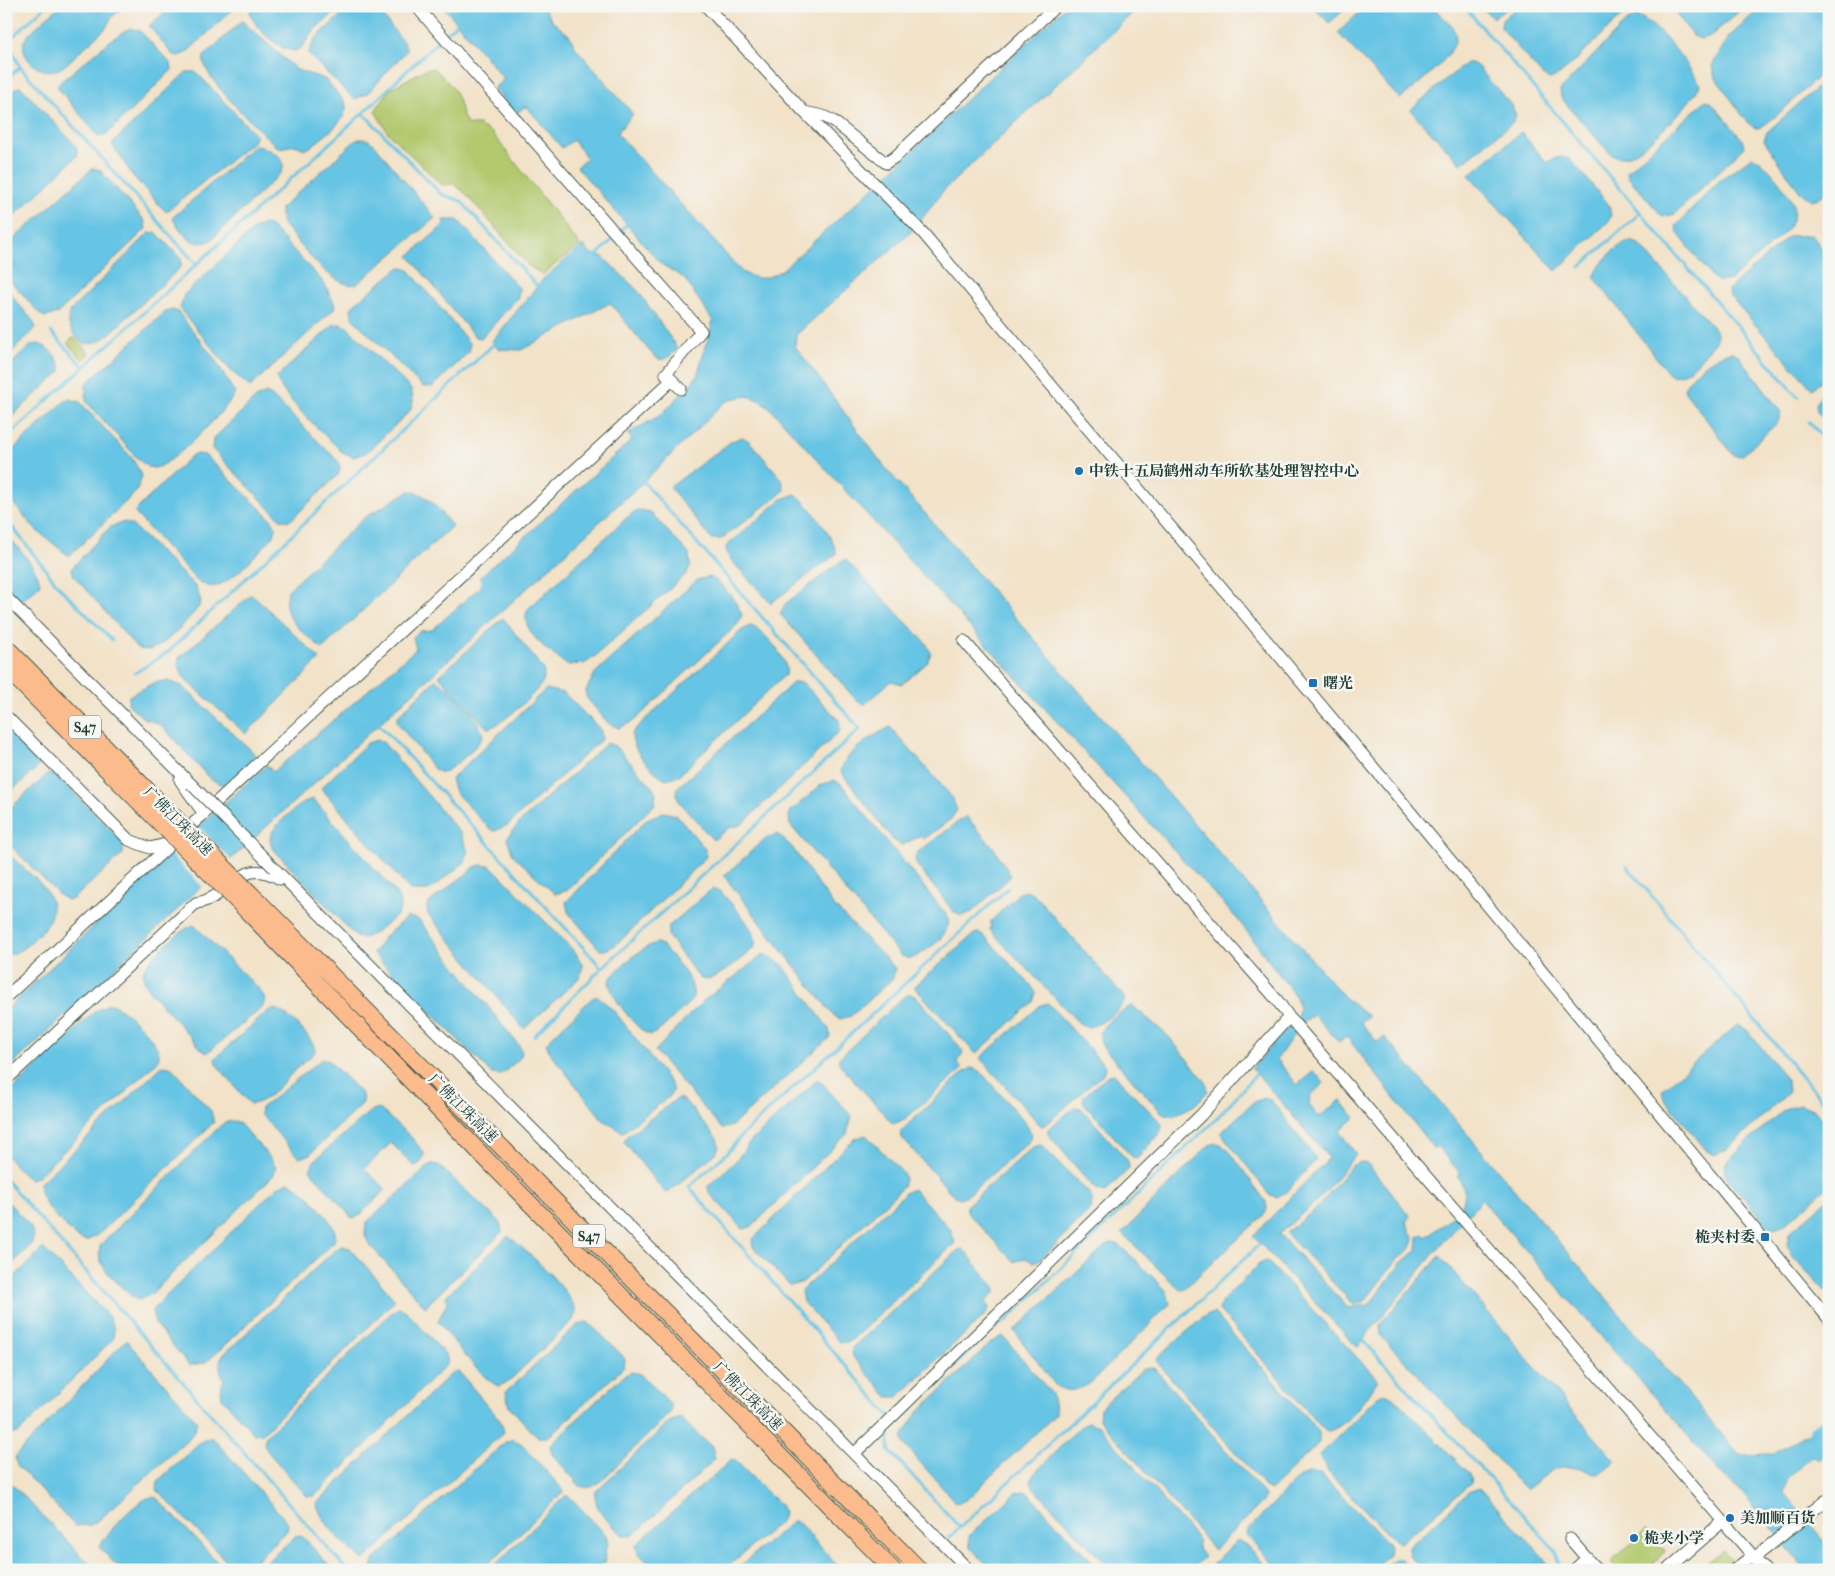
<svg xmlns="http://www.w3.org/2000/svg" width="1835" height="1576" viewBox="0 0 1835 1576" font-family="'IM FELL French Canon','Noto Serif SC',serif">
<style>
.green{fill:#b2c96e;stroke:#688351}
.water{fill:#66c4e4;stroke:#42808c;fill-rule:evenodd}
.pier{fill:#f2e2c8}
.lines{fill:none;stroke-linecap:round;stroke-linejoin:round}
.stream{stroke:#66c4e4;stroke-width:3}
.river{stroke:#66c4e4;stroke-width:18}
.minor-casing{stroke:#3f564a;stroke-width:13}
.highway-casing{stroke:#3f564a;stroke-width:18}
.minor{stroke:#fff;stroke-width:11}
.highway{stroke:#fbbb8d;stroke-width:16}
.minor-bridge-casing{stroke:#3f564a;stroke-width:13;stroke-linecap:butt}
.highway-bridge-casing{stroke:#3f564a;stroke-width:18;stroke-linecap:butt}
.minor-bridge{stroke:#fff;stroke-width:11}
.highway-bridge{stroke:#fbbb8d;stroke-width:16}
.poi-dot{fill:#1f6fb2;stroke:#f6f6f2;stroke-width:2}
.labels{text-anchor:middle;dominant-baseline:central;stroke-width:5;stroke-linejoin:round;paint-order:stroke}
.shield{fill:#f6f6f2;stroke:#60746d;stroke-width:1}
.shield-label{font-size:14px;font-weight:bold;fill:#1f3d34}
.poi-label{font-size:15px;font-weight:bold;fill:#1f3d34;stroke:#f6f6f2;text-anchor:start}
.street-label{font-size:15px;fill:#1f3d34;stroke:#f6f6f2}
</style>
<rect width="100%" height="100%" fill="#f6f6f2"/>
<filter id="ink" filterUnits="userSpaceOnUse"><feTurbulence type="fractalNoise" baseFrequency=".02" numOctaves="2"/><feDisplacementMap in="SourceGraphic" scale="10" xChannelSelector="R" yChannelSelector="G"/><feConvolveMatrix kernelMatrix="1 2 1 2 8 2 1 2 1" color-interpolation-filters="sRGB"/></filter>
<filter id="wash" filterUnits="userSpaceOnUse"><feTurbulence type="fractalNoise" baseFrequency=".0096" numOctaves="4" result="noise"/><feDisplacementMap in="SourceGraphic" scale="20" xChannelSelector="R" yChannelSelector="G"/><feGaussianBlur stdDeviation="1.12" result="paint"/><feColorMatrix in="noise" values="0 0 0 0 0 0 0 0 0 0 0 0 0 0 0 0 0 1.4 0 .05"/><feComposite in="paint" operator="in"/></filter>
<g filter="url(#wash)">
<rect width="100%" height="100%" fill="#f2e2c8"/>
<path class="green" d="M434,68C441,75 450,83 455,92C461,103 460,115 468,125H479L492,133L580,245L542,275L528,265L465,193L454,184L442,185L388,133L375,111L390,89L424,70Z
M74,337L90,354L83,360L67,343Z
M1646,1530L1666,1552L1646,1570H1618L1611,1562Z
M1724,1550L1733,1562L1724,1570H1712L1707,1563Z"/>
<path class="water" d="M60,6H117L120,10L111,18L106,28L64,66C44,81 20,59 24,42C27,32 52,14 60,6Z
M172,6H237L186,53L178,56L172,54L149,26Z
M252,6H343L316,28L302,47L295,51C278,50 255,28 250,13Z
M351,6H375L404,43L407,50L367,94L354,99L308,54L316,38Z
M443,6H543L552,21L569,35L575,47L633,114L617,133L742,272C760,281 765,280 782,270L872,189L1066,6H1140L943,191L914,229L796,335L795,346L884,466L1346,999L1369,1016L1361,1022L1377,1042L1385,1037L1739,1455L1772,1454L1817,1428L1829,1439V1451L1819,1460L1813,1456L1788,1477L1784,1493L1829,1548V1570H1806L1739,1489L1723,1476L1482,1200L1446,1239L1357,1347L1253,1236L1329,1158L1252,1068L1298,1016L1299,1007L1296,997L1239,921L768,406C750,394 745,394 725,402L641,484L216,873L6,1071V1010L184,840L267,765L273,772L416,649L413,637L420,631L432,630L480,587L481,576L632,440L628,434L662,414L690,385L697,376L713,321L684,278L661,264L577,167L587,158L573,140L562,148L526,106L515,114L494,88L504,79ZM1314,1015L1339,1042L1346,1036L1434,1149L1437,1146L1460,1173L1457,1177C1480,1204 1445,1222 1426,1237L1423,1234L1418,1237L1417,1250L1402,1262L1369,1305L1348,1308L1279,1234L1321,1197L1356,1154L1339,1131L1355,1118L1341,1100L1319,1117L1309,1105L1310,1096L1324,1083L1314,1071L1297,1085L1277,1059L1302,1023Z
M1312,6H1349L1329,23Z
M1366,6H1432C1439,14 1452,23 1455,33C1463,51 1413,88 1400,99L1338,33Z
M1480,6H1511L1493,18Z
M1518,6H1632L1561,74L1550,79L1542,75L1501,28L1502,20Z
M1671,6H1745L1711,36L1701,39L1693,36Z
M1762,6H1829V67C1817,77 1769,126 1758,128C1753,128 1751,125 1748,123L1715,77L1712,66L1728,38Z
M1636,16C1654,18 1692,69 1700,85C1693,102 1641,156 1623,157C1615,158 1611,153 1606,149L1561,98L1560,90L1625,23Z
M242,21L297,70L325,79L345,102C352,119 320,139 309,148L305,149L295,145L280,148L276,146C261,131 197,74 204,56Z
M130,28L140,31L171,64L172,70L107,134L98,136L58,88V84L111,40Z
M1466,63H1472L1478,67L1511,105L1516,115L1512,123L1461,164L1410,110Z
M186,72H196L256,135L253,142L166,212L133,176L112,144Z
M1829,77V190L1819,198L1811,200L1800,192L1764,140L1767,132Z
M21,87L76,146L78,155L6,224V96L16,88Z
M1706,100L1711,102L1742,139L1744,147L1675,214L1663,217L1628,177L1627,171Z
M1521,132L1547,163C1555,157 1562,155 1571,160L1609,205L1611,216L1608,222L1556,271L1469,175Z
M361,139H367L374,144L435,218L357,284C333,291 297,240 283,224L280,213L281,208L356,140Z
M255,145C268,149 290,156 281,173L210,241C190,248 183,233 172,218Z
M1752,157C1762,157 1789,193 1793,204C1796,214 1791,223 1786,231L1731,280L1718,281L1711,276L1677,232L1676,226L1720,180Z
M93,168L100,170L144,220L146,229L58,313L46,317L41,315L6,276V246Z
M443,220H458L519,288L518,297L482,338L475,337L409,256L444,225Z
M264,224L273,228L324,283L335,305L334,309L250,387L231,371L180,309L184,295L254,229Z
M156,232L181,259V267L106,337L97,342L84,344C73,335 64,324 71,310L149,233Z
M1812,235L1829,259V373L1812,389L1729,295L1728,290L1789,236Z
M1630,241L1639,244L1717,332L1716,342L1691,369L1683,374L1672,376L1668,373L1594,277C1601,262 1613,247 1630,241Z
M583,245L590,254L602,256L638,291L678,349L666,359H658L651,353L610,303L521,350L498,349L492,341L544,278Z
M400,267L409,270L470,344L469,352L433,387H423L353,319L351,309L354,304Z
M6,289L33,321L36,328L6,358Z
M172,310L178,312L214,358L235,393C229,408 170,468 154,468C147,468 143,463 138,459L86,401V384L165,312Z
M340,324L347,327L410,388C414,397 414,402 410,411L367,452L354,457L342,452C328,437 279,395 277,377L333,325Z
M37,344C48,345 61,360 61,371L6,422V369L30,346Z
M1733,352L1738,355L1781,412L1778,422L1743,455L1736,456L1732,453L1685,392L1684,388C1692,373 1716,353 1733,352Z
M1829,388V425C1813,409 1811,404 1829,388Z
M266,393L272,396L339,462L340,469L338,475L290,521L280,519L212,449L213,439L256,398Z
M69,399L80,402L132,458L142,476L136,492L69,556L36,530L6,495V456L64,402Z
M742,437L749,441L782,479L784,491L721,539H711L670,487L732,441Z
M198,454L205,455L270,518C276,525 277,528 273,537C260,550 233,582 216,586C209,588 203,584 197,581L134,512L192,455Z
M409,491C429,493 439,511 452,526L322,649C303,631 278,618 288,590L364,518Z
M795,494C806,500 837,541 836,554L771,603L729,558L726,548L728,544L782,499Z
M639,510L650,512L689,554L690,567L686,574L593,658L584,664L567,665C552,654 517,630 528,609L631,514Z
M124,522L132,525L195,586L201,601L199,607C185,621 157,661 136,647L74,576L72,568L110,527Z
M6,534C16,546 41,571 40,585L25,598L16,601L6,593Z
M846,560L926,643L931,653L927,663L902,684L891,681L865,704L858,702L780,614L785,604L840,562Z
M709,577C722,581 737,602 742,615L738,624L634,721L619,728L608,723L586,697V691L595,673L697,580Z
M252,594L320,659L246,734L184,678L178,665L179,658Z
M503,618L543,669C544,674 545,677 543,681C538,692 498,729 487,728L439,676Z
M750,626C763,628 790,661 786,674L678,776L665,779C651,770 632,751 632,734L637,727L741,631Z
M435,680C448,684 480,721 483,734C482,744 451,770 442,773L435,770L397,722L398,716Z
M168,681L182,686L254,753L253,763L232,782L223,785L210,779L161,725L143,718L128,704L129,696L155,682Z
M794,682L803,683L839,720L840,731L741,825L729,828L713,840L678,800L676,789Z
M546,689L564,693L597,726L601,731L602,739L508,825L495,831L490,829L455,792L451,779Z
M6,725L38,757L40,765L6,796Z
M890,727L951,796L957,810L951,819L924,839L920,836L902,845L893,840L841,772C845,751 872,737 890,727Z
M377,740L382,741L461,834L468,852L465,862L435,886L427,891H411L406,886L321,788L367,743Z
M607,743L615,746L651,785L656,793L655,804L568,890L555,894L513,855L507,838L520,822Z
M48,774L56,775L123,842V854L73,899L67,900L60,896L6,841L8,810Z
M834,780L841,784L948,917C952,935 929,949 915,957L910,959L901,956L790,825L789,816L791,811L821,785Z
M313,799L396,893C400,901 402,907 397,915C387,922 368,944 355,936L274,850C271,845 269,840 271,835C274,825 303,800 313,799Z
M663,812L677,815L705,849L706,857L616,945L605,950H600L568,912L566,902L647,819Z
M966,816L993,847L1011,876L972,912L961,916L953,911L916,864L915,857L918,852Z
M778,834L791,846L833,905L895,968L893,978L851,1016L840,1019L833,1015L724,876L766,838Z
M6,852C32,878 74,899 38,935C27,945 21,953 6,955Z
M481,865L491,866L576,953L583,966L579,978L524,1029L428,914L427,906L430,902L475,867Z
M713,888L721,892C731,904 762,933 754,948C742,957 716,983 700,979L668,936V927Z
M1029,891L1035,895L1126,999C1120,1011 1101,1026 1087,1027L1079,1023L990,930L991,921L1019,893Z
M407,917L418,919L520,1047L522,1053L520,1058L501,1075L492,1074L373,954L385,936Z
M194,925L260,990L265,999L263,1007L207,1053L202,1050L149,990C145,983 141,976 145,968C149,958 184,926 194,925Z
M978,933L982,934L1030,984L1036,993L1033,1002L976,1054L914,987L974,934Z
M657,943L662,945C672,958 699,982 692,1000L660,1030L651,1035C638,1033 609,994 609,981C616,969 643,946 657,943Z
M764,954L782,964L829,1029L830,1037L732,1126L722,1129L655,1051L702,1002Z
M910,994L917,997L964,1052L957,1061L962,1069L905,1119L893,1124L841,1066L838,1059L902,998Z
M598,996L615,1012L671,1084L673,1091L670,1096L623,1132L603,1120L550,1053L546,1043L592,998Z
M1048,1003L1106,1067L1105,1072L1045,1125L1041,1126L980,1058L1041,1005Z
M109,1004C121,1004 153,1037 158,1050C160,1054 159,1057 157,1062L37,1177L29,1179L6,1156V1096L94,1012Z
M1132,1005L1168,1036L1206,1082L1208,1091L1195,1105L1173,1116L1162,1113L1103,1047C1092,1026 1117,1016 1132,1005Z
M273,1009C284,1009 317,1041 315,1052C310,1058 303,1062 297,1068C286,1079 267,1104 250,1104L216,1064L215,1058L268,1011Z
M1737,1025L1746,1029L1783,1074L1787,1081L1788,1093L1726,1150L1714,1155L1707,1151L1664,1098L1662,1090Z
M322,1059L328,1060L358,1090L362,1095L363,1103L309,1155L299,1158L260,1114L261,1108Z
M162,1066L171,1067L211,1111L214,1122L98,1235L86,1241L80,1239C68,1231 34,1198 40,1183Z
M972,1068L980,1071L1023,1120C1028,1127 1032,1132 1030,1141L968,1195L960,1199L953,1195L902,1138L901,1131L963,1073Z
M1114,1074L1162,1124L1161,1131L1137,1159L1131,1156L1083,1102L1084,1096L1108,1075Z
M818,1079L852,1116L847,1134L751,1227L743,1229L709,1193L708,1186L736,1161L749,1143Z
M678,1098L685,1101L717,1139L719,1147L716,1153L673,1189L666,1192L661,1188L624,1142L627,1136Z
M1266,1098L1271,1100L1316,1159L1287,1192L1277,1198L1269,1194L1221,1133L1253,1102Z
M1800,1104L1815,1110L1829,1126V1186L1783,1226L1774,1229L1767,1225L1727,1178L1724,1169L1727,1161L1782,1111Z
M1075,1107L1081,1108L1128,1161L1129,1169L1105,1192L1095,1189L1048,1134V1129Z
M375,1109L381,1110L412,1138L424,1153L423,1160L415,1167L391,1143L364,1169L386,1189L359,1216L352,1218L310,1170L314,1161L368,1113Z
M235,1121L240,1124L271,1159L276,1168L273,1176L150,1295L139,1300L134,1298C120,1285 92,1265 101,1244L219,1127L225,1122Z
M866,1135L903,1173L905,1179L903,1187L803,1282L790,1286L753,1247L752,1240L854,1139Z
M1216,1143L1228,1149L1266,1202L1267,1209L1265,1214L1184,1289L1180,1290L1122,1233L1209,1145Z
M1041,1145L1089,1193L1092,1200L1091,1210L1041,1259L1034,1262L1025,1258L1014,1262L968,1213L966,1206L1033,1147Z
M1361,1162L1367,1163L1410,1216L1406,1222L1414,1240L1411,1248L1396,1261L1363,1303L1354,1305L1286,1233L1318,1207L1351,1166Z
M431,1164L438,1165L500,1222L502,1232L425,1307L369,1244L365,1235L366,1223Z
M288,1182C299,1183 332,1220 335,1231C336,1236 335,1239 333,1243L211,1358L204,1363L189,1365L155,1324L152,1310L276,1188Z
M913,1189L951,1230L955,1243L853,1339L848,1342H839L803,1302L801,1291L905,1193Z
M1829,1198V1295L1793,1257L1787,1245L1789,1233Z
M6,1200C42,1239 44,1233 6,1270Z
M508,1236C526,1250 572,1291 576,1312L573,1320L508,1382L499,1386C484,1383 449,1335 438,1321L447,1303L446,1296Z
M1111,1243L1118,1244L1161,1285L1167,1292L1170,1304L1092,1382C1079,1390 1070,1394 1056,1386L1014,1331L1104,1247Z
M342,1246L350,1248L395,1300L267,1429L263,1433L254,1434L222,1398L221,1388L224,1379C220,1371 218,1365 222,1356L335,1250Z
M43,1248L109,1317L114,1329L113,1339L19,1433L9,1435L6,1434V1286Z
M963,1249L996,1288L995,1293L986,1301L989,1308L987,1313L903,1392L898,1397H888L853,1357L852,1348L958,1250Z
M1440,1256L1615,1461L1599,1474C1558,1462 1559,1465 1526,1490L1381,1336L1380,1324Z
M1267,1261L1378,1380C1367,1396 1348,1427 1328,1431L1322,1428L1219,1310L1222,1301L1259,1264Z
M399,1308L405,1310L446,1355L448,1363L319,1492L314,1496H307L268,1452L264,1444L266,1436L392,1312Z
M1214,1313L1319,1432V1443L1271,1490L1265,1487L1157,1362L1159,1356L1206,1315Z
M588,1322L622,1355L625,1360L624,1367L553,1433L547,1437H537L509,1406L506,1392L577,1325Z
M1003,1336L1052,1394L1056,1414L967,1499L959,1503L955,1502L904,1444L902,1437L919,1411L991,1343Z
M126,1340L197,1421L192,1435L99,1520L90,1525L75,1526L17,1465L15,1457Z
M1149,1367L1155,1369L1265,1495L1263,1502L1214,1550L1099,1419L1100,1408L1143,1369Z
M454,1371L460,1373L500,1420L504,1432L364,1560C349,1550 319,1521 317,1503Z
M632,1372L640,1374L670,1403L671,1412L601,1481C594,1487 589,1489 580,1486L552,1454L550,1445L623,1376Z
M1385,1393L1393,1397L1469,1473L1471,1482L1469,1485L1400,1543L1394,1540L1328,1472L1319,1456L1379,1395Z
M680,1418L712,1447L715,1459L639,1530L633,1535H623C611,1525 591,1507 596,1491L669,1422Z
M1088,1422L1099,1426L1198,1540V1549L1204,1557L1191,1570H1111L1033,1487L1031,1483L1033,1475L1079,1428Z
M212,1437L288,1523L287,1530L246,1570H235L157,1490L158,1481L200,1442Z
M513,1439L522,1444L564,1491L482,1570H372L374,1560L504,1443Z
M731,1460L736,1461L780,1505L784,1513L782,1520L724,1570H654L638,1552L636,1546L638,1543Z
M1311,1472L1322,1476L1390,1545L1389,1554L1373,1570H1279L1247,1536L1248,1530L1300,1476Z
M6,1478L95,1570H6Z
M1479,1488L1543,1557L1546,1562V1570H1422L1409,1555V1547L1468,1492Z
M1024,1491L1027,1492L1100,1570H992L970,1547L969,1536L1016,1493Z
M565,1496H569L606,1535L608,1545L604,1552L606,1561L596,1570H490Z
M153,1497L157,1498L225,1570H121L99,1547C107,1533 138,1497 153,1497Z
M793,1521L798,1522L841,1570H735Z
M297,1535L303,1537L333,1570H257Z
M1237,1540L1247,1545L1270,1570H1207Z
M1393,1559H1401L1413,1570H1381Z"/>
<path class="pier" d="M197,825L232,861L204,888L168,852Z"/>
<g class="lines">
<path class="stream" d="M46,6L8,41L20,67L197,265
M1464,6L1798,397
M444,35L459,22
M6,79L20,67
M363,113L441,194L461,201L539,288
M619,233L628,223
M596,256L614,238
M1580,267L1640,213
M51,332L84,367
M1809,422L1829,444
M6,438L363,113L440,39
M6,519L61,589L112,640
M135,673L168,652L497,341
M376,721L602,968
M1627,866L1829,1109
M534,1036L602,968L860,729L641,479
M6,1180L347,1570
M1360,1337L1557,1552L1560,1570
M889,1415L689,1187L728,1152L740,1137L1008,888
M960,1528L889,1450V1430L992,1329L1006,1321L1216,1119L1259,1071
M949,1538L1263,1241
M962,1553L978,1570"/>
<path class="river" d="M1818,1433L1829,1425"/>
</g>
</g>
<g filter="url(#ink)">
<g class="lines">
<g class="minor-casing">
<path id="minor" d="M416,6L701,331L666,374L681,389
M706,6L804,112L923,233L1384,780L1829,1319
M804,112L823,116L833,121L886,163L895,157L1056,6
M6,597L191,784
M964,641L1277,1000L1289,1017L1765,1570
M6,716L129,840L150,848L170,843
M180,780L204,814
M274,868L969,1570
M6,997L672,380
M6,1080L196,903C232,898 240,854 280,879
M854,1454L1201,1115L1289,1017
M1570,1539L1597,1570
M1754,1558L1825,1501
M1574,1570L1587,1558
M1667,1570L1722,1522
M1734,1570L1752,1556"/>
</g>
<g class="highway-casing">
<path id="highway" d="M6,647L164,807
M6,668L155,818
M259,902L920,1570
M247,911L490,1163L893,1570"/>
</g>
<use href="#minor" class="minor"/>
<use href="#highway" class="highway"/>
<g class="minor-bridge-casing">
<path id="minor-bridge" d="M191,784L274,868"/>
</g>
<g class="highway-bridge-casing">
<path id="highway-bridge" d="M164,807L259,902
M155,818L247,911"/>
</g>
<use href="#minor-bridge" class="minor-bridge"/>
<use href="#highway-bridge" class="highway-bridge"/>
</g>
</g>
<g class="poi-dot">
<circle cx="1079" cy="471" r="5"/>
<rect x="1308" y="678" width="10" height="10" rx="2.5"/>
<rect x="1760" y="1232" width="10" height="10" rx="2.5"/>
<circle cx="1730" cy="1518" r="5"/>
<circle cx="1634" cy="1538" r="5"/>
</g>
<g class="labels">
<g class="shield">
<rect x="69" y="715.5" width="32" height="23" rx="4"/>
<rect x="573" y="1224.5" width="32" height="23" rx="4"/>
</g>
<g class="shield-label">
<text x="85" y="727">S47</text>
<text x="589" y="1236">S47</text>
</g>
<g class="poi-label">
<text x="1089" y="471">中铁十五局鹤州动车所软基处理智控中心</text>
<text x="1323" y="683">曙光</text>
<text x="1755" y="1237" text-anchor="end">桅夹村委</text>
<text x="1740" y="1518">美加顺百货</text>
<text x="1644" y="1538">桅夹小学</text>
</g>
<g class="street-label">
<text transform="translate(178 821) rotate(45)">广佛江珠高速</text>
<text transform="translate(463 1108) rotate(45)">广佛江珠高速</text>
<text transform="translate(748 1396) rotate(45)">广佛江珠高速</text>
</g>
</g>
<rect width="1835" height="1576" fill="none" stroke="#f6f6f2" stroke-width="25"/>
</svg>
